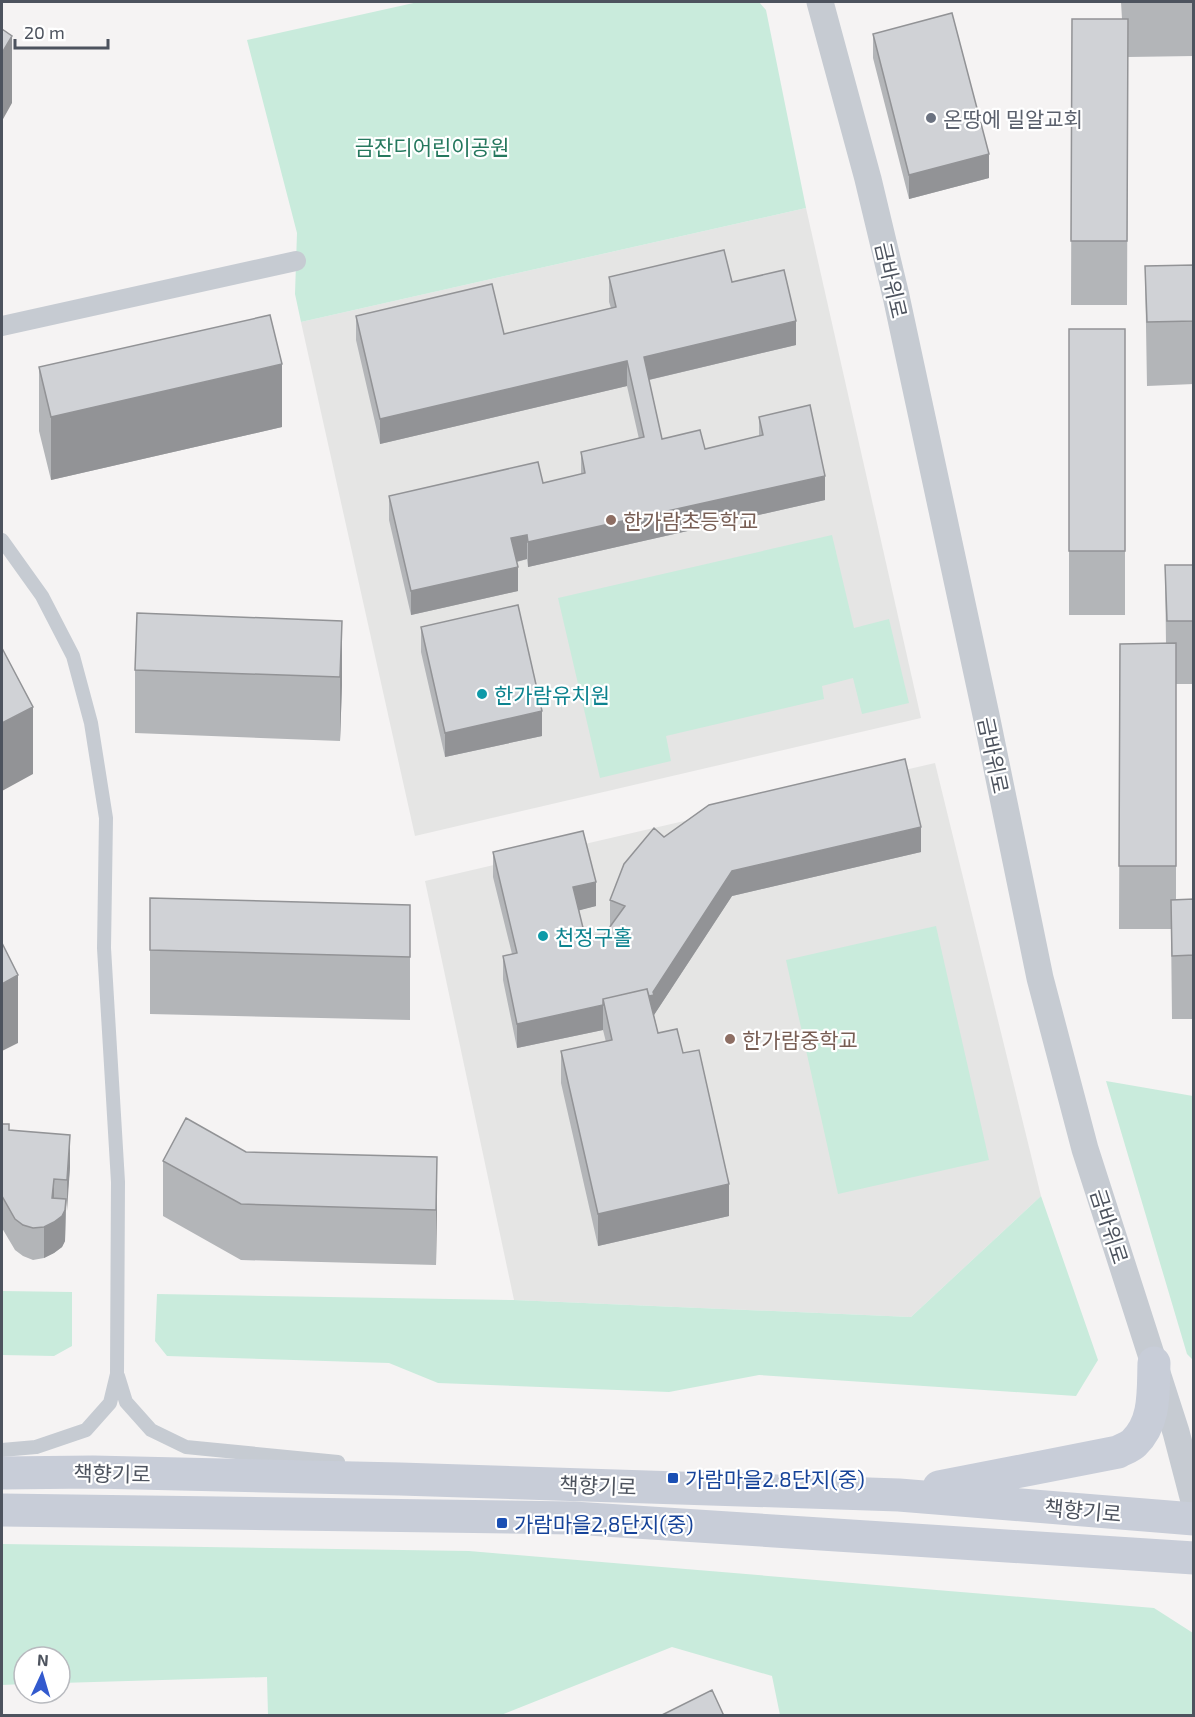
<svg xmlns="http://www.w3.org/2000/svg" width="1195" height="1717" viewBox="0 0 1195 1717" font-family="'Exo 2','Noto Sans KR',sans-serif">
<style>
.education{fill:#e5e5e4}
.green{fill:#c9ebdc}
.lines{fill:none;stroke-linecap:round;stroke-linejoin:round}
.service{stroke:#c6cbd2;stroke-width:14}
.pedestrian{stroke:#c6cbd2;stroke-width:20}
.minor{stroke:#c6cbd2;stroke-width:27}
.secondary{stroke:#c8cdd8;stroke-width:33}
.wall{fill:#b3b5b8}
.shaded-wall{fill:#929396}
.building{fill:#d0d2d6;stroke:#929396;stroke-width:1.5}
.worship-dot{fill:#6b7280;stroke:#fff;stroke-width:2}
.education-dot{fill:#8d6e63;stroke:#fff;stroke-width:2}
.culture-dot{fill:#0f9aa8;stroke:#fff;stroke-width:2}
.transit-dot{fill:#1a4fb4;stroke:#fff;stroke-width:2}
.labels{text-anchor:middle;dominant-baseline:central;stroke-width:4.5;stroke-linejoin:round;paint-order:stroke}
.worship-label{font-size:21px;fill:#5b616d;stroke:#fff;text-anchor:start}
.park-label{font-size:21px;fill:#25785e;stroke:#fff}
.street-label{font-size:21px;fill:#4d535e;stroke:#fff}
.education-label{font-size:21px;fill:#785e54;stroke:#fff;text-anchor:start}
.culture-label{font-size:21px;fill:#0d838f;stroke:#fff;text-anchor:start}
.transit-label{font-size:21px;fill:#164399;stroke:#fff;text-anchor:start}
</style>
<rect width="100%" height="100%" fill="#f5f3f3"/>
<path class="education" d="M806,208L921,718L415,836L301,322Z
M935,763L1041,1196L911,1317L514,1300L425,881Z"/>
<path class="green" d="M418,2H759L766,10L806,208L301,322L295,294L297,233L247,40Z
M832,535L854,628L889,619L909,703L862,714L853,678L822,686L824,699L666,736L671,761L600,778L558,598Z
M936,926L989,1160L838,1194L786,960Z
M1106,1081L1193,1096V1360L1187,1354Z
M1041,1196L1098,1360L1076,1396L759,1375L669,1392L438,1383L389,1363L167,1356L155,1341L157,1294L514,1300L911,1317Z
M2,1291L72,1292V1346L54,1356L2,1355Z
M2,1544L469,1551L1154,1608L1193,1633V1715H780L772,1676L672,1647L501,1715H268L267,1677L60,1683V1657H24V1684L2,1685Z"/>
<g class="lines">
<path class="service" d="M2,540L42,596L73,656L91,723L106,818L104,948L118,1182L117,1374L110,1403L86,1430L36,1447L2,1450
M118,1376L126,1402L151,1430L186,1447L338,1462"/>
<path class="pedestrian" d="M2,326L296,261"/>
<path class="minor" d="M820,2L868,179L896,296L986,715L1040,978L1085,1149L1176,1432L1194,1501"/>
<path class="secondary" d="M2,1473L93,1472L400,1479L899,1495L1194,1519
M939,1487L1118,1452C1123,1449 1130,1447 1134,1443C1156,1422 1153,1391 1154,1363
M2,1510L573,1518L1194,1558"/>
</g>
<path class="wall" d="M1121,2H1194V56L1128,57L1127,305H1071L1072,19H1122Z
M873,34L989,178L909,199L873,58Z
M1194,265V384L1147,386L1145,266Z
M609,277L732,282L796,345L649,380L662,439L705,449L759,436V417L825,500L528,567L527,559L517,562L518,591L411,615L389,520V496L543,483L581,474V452L639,439L627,386L380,444L356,340V316L504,334L611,308L609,302Z
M1069,329H1125V615H1069Z
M39,367L282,427L51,480L39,431Z
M1165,565H1194V684H1176V900L1194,899V1019H1172L1171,929H1119L1120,644H1166Z
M342,621V685L340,741L135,733V670Z
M421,627L542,736L445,757L421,652Z
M664,837L921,852L732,896L654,1015L658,1033L683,1053L729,1216L598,1246L561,1083V1051L606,1042L603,1030L517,1048L503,980V956L512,954L493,877V852L596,906L579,910L585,936L604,935L611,925H610V900Z
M150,898L410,905V1020L150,1014Z
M2,1124L9,1130L70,1167L66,1211L65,1241L62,1247L54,1253L44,1258L33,1260L23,1256L15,1250L2,1228Z
M246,1152L437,1157L436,1265L241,1260L163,1216V1161Z"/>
<path class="shaded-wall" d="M12,36V103L2,121V53Z
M989,154V178L909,199V175Z
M796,321V345L644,381V357Z
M627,361V386L380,444V419Z
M282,364V427L51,480V417Z
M825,476V500L528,567V542Z
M527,535V559L511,563V538Z
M518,567V591L411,615V591Z
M342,621V685L340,741V677Z
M33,707V774L2,791V723Z
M542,711V736L445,757V733Z
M921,827V852L732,896L654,1015V1019L610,1028L732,871Z
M596,882V906L573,912V887Z
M18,975V1043L2,1051V984Z
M603,1005V1030L517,1048V1024Z
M70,1135V1167L67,1211V1180Z
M437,1157V1212L436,1265V1210Z
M54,1179V1210L66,1199L65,1241L62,1247L54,1253L44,1258V1227L52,1198Z
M729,1184V1216L598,1246V1214Z"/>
<path class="building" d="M952,13L989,154L909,175L873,34Z
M1072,19H1128L1127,241H1071Z
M2,29L12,36L2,53Z
M724,250L732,282L784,270L796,321L644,357L662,439L700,430L705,449L763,435L759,417L810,405L825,476L528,542L527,535L511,538L518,567L411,591L389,496L538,462L543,483L585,473L581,452L644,437L627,361L380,419L356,316L492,284L504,334L616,307L609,277Z
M1194,265V321L1147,322L1145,266Z
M270,315L282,364L51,417L39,367Z
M1069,329H1125V551H1069Z
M1165,565H1194V621H1167Z
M518,605L542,711L445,733L421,627Z
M137,613L342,621L340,677L135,670Z
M1176,643V866H1119L1120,644Z
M3,650L33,707L2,723V651Z
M905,759L921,827L732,871L653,992L654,995L649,996L647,989L603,999V1005L517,1024L503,956L517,953L493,852L583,831L596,882L573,887L585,936L604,935L625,906L610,900L624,864L654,828L664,837L709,805Z
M150,898L410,905V957L150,950Z
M1194,899V955L1172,956L1171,900Z
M2,943L18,975L2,984Z
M647,989L658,1033L677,1029L683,1053L699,1050L729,1184L598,1214L561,1051L612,1040L603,999Z
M186,1118L246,1152L437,1157L436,1210L241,1204L163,1161Z
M2,1124H9V1130L70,1135L67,1180L54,1179L52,1198L66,1199L65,1210L62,1216L54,1222L44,1227L33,1228L23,1225L15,1219L2,1196Z
M712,1690L724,1716H660Z"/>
<circle class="worship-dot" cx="931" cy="118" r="6"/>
<g class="education-dot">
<circle cx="611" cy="520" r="6"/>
<circle cx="730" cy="1039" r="6"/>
</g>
<g class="culture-dot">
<circle cx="482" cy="694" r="6"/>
<circle cx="543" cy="936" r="6"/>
</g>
<g class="transit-dot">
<rect x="667" y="1472" width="12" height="12" rx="3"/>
<rect x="496" y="1517" width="12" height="12" rx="3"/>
</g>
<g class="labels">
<g class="worship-label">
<text x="943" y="118">온땅에 밀알교회</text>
</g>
<g class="park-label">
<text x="432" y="146">금잔디어린이공원</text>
</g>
<g class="street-label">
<text transform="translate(892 280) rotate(77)">금바위로</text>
<text transform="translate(994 755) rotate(78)">금바위로</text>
<text transform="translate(1110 1226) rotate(72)">금바위로</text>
<text transform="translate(112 1473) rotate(1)">책향기로</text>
<text transform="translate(598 1485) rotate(2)">책향기로</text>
<text transform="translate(1083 1510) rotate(5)">책향기로</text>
</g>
<g class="education-label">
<text x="623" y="520">한가람초등학교</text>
<text x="742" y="1039">한가람중학교</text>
</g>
<g class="culture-label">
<text x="494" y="694">한가람유치원</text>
<text x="555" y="936">천정구홀</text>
</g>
<g class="transit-label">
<text x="685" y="1478">가람마을2.8단지(중)</text>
<text x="514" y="1523">가람마을2,8단지(중)</text>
</g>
</g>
<rect width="1195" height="1717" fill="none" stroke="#4d535e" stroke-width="6"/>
<g transform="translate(42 1675) rotate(4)"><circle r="28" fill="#ffffff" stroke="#b8babf" stroke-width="1.5"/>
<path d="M0-4.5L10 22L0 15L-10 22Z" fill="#335ace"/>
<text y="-9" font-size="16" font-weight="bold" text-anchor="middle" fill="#4d535e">N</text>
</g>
<path d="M15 39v9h93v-9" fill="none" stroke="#4d535e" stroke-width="3"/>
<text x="24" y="39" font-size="18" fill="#4d535e" stroke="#ffffff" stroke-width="4.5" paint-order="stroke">20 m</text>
</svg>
